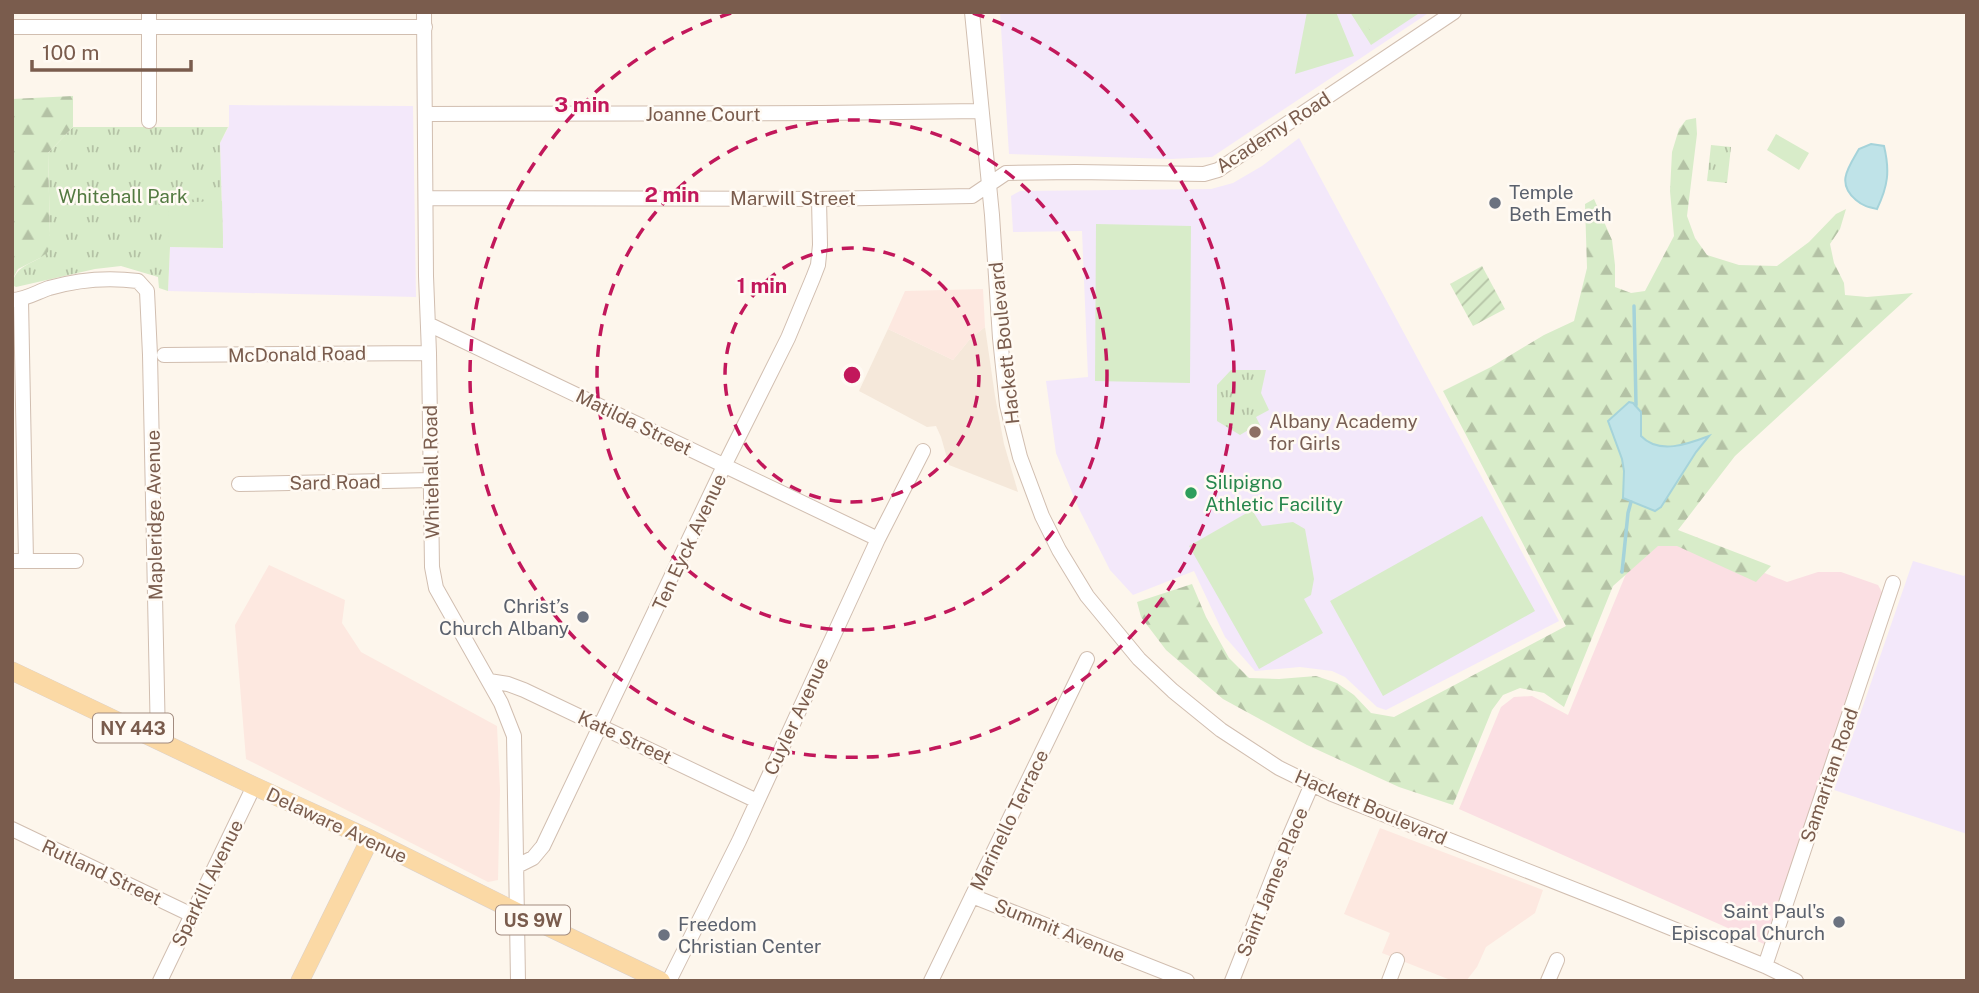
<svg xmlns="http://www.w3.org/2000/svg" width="1979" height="993" viewBox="0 0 1979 993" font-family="'Public Sans',sans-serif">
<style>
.residential{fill:#f5e8da}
.commercial{fill:#fde8e0}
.education{fill:#f3e8fa}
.medical{fill:#fbdfe3}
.grass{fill:url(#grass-tufts)}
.forest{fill:url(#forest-firs)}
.garden{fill:url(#garden-furrows)}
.pitch{fill:#d8ecc9}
.water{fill:#bfe3e8;stroke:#a5d3da;stroke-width:2}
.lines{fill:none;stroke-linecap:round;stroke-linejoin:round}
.stream{stroke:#a5d3da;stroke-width:3.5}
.minor-casing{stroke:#d1beb0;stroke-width:16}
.major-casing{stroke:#dad1cd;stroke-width:19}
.minor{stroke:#fff;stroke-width:14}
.major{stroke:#fbd9a5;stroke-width:18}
.ring{fill:none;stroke:#c2185b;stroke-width:3.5;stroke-dasharray:12 9}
.worship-dot{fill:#6b7280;stroke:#fffaf3;stroke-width:2.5}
.education-dot{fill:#8d6e63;stroke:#fffaf3;stroke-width:2.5}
.leisure-dot{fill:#2e9e5b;stroke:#fffaf3;stroke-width:2.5}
.labels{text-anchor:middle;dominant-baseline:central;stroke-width:5;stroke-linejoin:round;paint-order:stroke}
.shield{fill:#fffaf3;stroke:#a28b7f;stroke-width:2}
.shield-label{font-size:18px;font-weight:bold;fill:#7a5c4d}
.street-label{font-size:19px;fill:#7a5c4d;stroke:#fffaf3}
.worship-label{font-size:19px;fill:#5b616d;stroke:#fffaf3;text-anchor:start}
.park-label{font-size:19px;fill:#537a41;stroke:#fffaf3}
.education-label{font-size:19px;fill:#785e54;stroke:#fffaf3;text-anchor:start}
.leisure-label{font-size:19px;fill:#27864d;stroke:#fffaf3;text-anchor:start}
.centre{fill:#c2185b;stroke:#fffaf3;stroke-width:3.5}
.ring-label{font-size:21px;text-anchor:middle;font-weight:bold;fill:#c2185b;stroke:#fffaf3;stroke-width:5;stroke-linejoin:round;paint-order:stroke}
</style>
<defs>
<pattern id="grass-tufts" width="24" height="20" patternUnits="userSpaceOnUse" patternTransform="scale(1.75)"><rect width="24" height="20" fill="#d8ecc9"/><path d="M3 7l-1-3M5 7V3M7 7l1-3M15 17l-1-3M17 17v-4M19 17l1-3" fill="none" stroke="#b4c2a5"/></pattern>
<pattern id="forest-firs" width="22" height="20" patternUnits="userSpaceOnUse" patternTransform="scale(1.75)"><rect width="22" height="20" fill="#d8ecc9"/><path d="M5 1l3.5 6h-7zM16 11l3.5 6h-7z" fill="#b4c2a5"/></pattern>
<pattern id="garden-furrows" width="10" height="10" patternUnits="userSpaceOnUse" patternTransform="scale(1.75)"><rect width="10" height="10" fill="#d8ecc9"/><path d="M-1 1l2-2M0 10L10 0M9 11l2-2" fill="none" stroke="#b4c2a5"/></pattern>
</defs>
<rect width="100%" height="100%" fill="#fdf6ec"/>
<path class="residential" d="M985,327L995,396L1004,444L1018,492L949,465L941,437L936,426L927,427L859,391L888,329L953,360L970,339Z"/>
<path class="commercial" d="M983,289L985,327L970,339L953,360L888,329L905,291Z
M269,565L345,600L342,623L361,652L497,726L500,790L498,880L488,882L246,759L235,625Z
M1380,828L1543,890L1535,913L1486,947L1477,967L1466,981H1453L1382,953L1390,933L1344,914Z"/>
<path class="education" d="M1000,12H1430L1212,157L1171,159L1009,154Z
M229,105L413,106L416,297L168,291L170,247L223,248L220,143L229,126Z
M1299,138L1559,621L1386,710L1377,707L1345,677L1332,671L1300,667L1255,671L1225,637L1194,571L1133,595L1110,570L1078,507L1056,453L1046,381L1088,377L1082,231L1013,232L1011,196L1020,191L1211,189L1233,183L1262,166Z
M1913,561L1964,576L1967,571V834L1834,790Z"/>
<path class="medical" d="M1646,525L1787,582L1818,572H1841L1878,585L1883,594L1764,944L1459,809L1501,707L1514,697L1532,696L1568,715Z"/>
<path class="grass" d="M1350,12H1421L1371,45Z
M73,127H228L220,143L223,248L170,247L168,291L159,288L158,277L121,266L95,269L16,287L12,285C15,268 27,265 40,258L50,234L48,153Z
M1711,145L1731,147L1727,183L1707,181Z
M1231,370H1266L1261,393L1269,410L1256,417L1262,429L1258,431L1255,426L1240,435L1217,421V385Z"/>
<path class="forest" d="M73,96V127L48,153L50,234L48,252L40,258L18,269L12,280V99Z
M1696,118L1697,134L1687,216L1695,238L1707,255L1739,265L1777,266L1809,242L1836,214L1846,209L1840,229L1830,244L1834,263L1844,283L1845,295L1867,297L1913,293L1735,456L1678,530L1771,566L1756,582L1677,546H1658L1613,586L1564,707L1544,693L1520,688L1503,695L1492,710L1453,805L1399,787L1307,745L1223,699L1166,650L1141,617L1137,602L1192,584L1206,617L1229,658L1249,678L1279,679L1316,676L1337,683L1354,695L1371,713L1394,717L1566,626L1443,391L1491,367L1544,335L1574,321L1587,268L1585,204L1594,199L1612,240L1615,265V287L1631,293L1645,291L1674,236L1670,191L1672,152L1679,129L1686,120Z"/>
<path class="garden" d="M1482,266L1505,309L1473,326L1450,284Z"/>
<path class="pitch" d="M1307,12H1336L1354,56L1295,74Z
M1382,12H1404L1407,17L1375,38L1365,23Z
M1776,134L1809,153L1799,170L1767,150Z
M222,201L223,244L169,245L168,203Z
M1096,224L1191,226L1190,383L1095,381Z
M1252,510L1262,526L1293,522L1305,529L1314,579L1311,595L1304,599L1323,633L1259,669L1189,546Z
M1482,516L1535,611L1383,696L1330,601Z"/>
<path class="water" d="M1871,144L1884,146C1890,171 1888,186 1877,209C1868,207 1863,206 1856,200C1836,183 1848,168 1859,149Z
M1629,402L1633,403L1641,412V436C1659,455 1688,444 1709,436L1696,452L1661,507L1655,511L1623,498L1624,471L1622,459L1608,421Z"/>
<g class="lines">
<path class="stream" d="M1634,306L1636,405
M1622,572L1628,513L1631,502"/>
<g class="minor-casing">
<path id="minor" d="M424,12L426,276L429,353L432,567L436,588L501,703L514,736L518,981
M972,12L992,215L1000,338L1007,405L1020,457L1042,516L1059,550L1087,596L1139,659L1173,691L1221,730L1279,768L1332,794L1619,907L1765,966L1796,981
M12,27H425
M425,114L821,113L981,111
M149,121V12
M426,198L819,199L972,196L1006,173L1076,172L1204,174L1218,170L1454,12
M12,300C25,300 37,292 49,288C80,279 107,277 138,281L147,291L150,355L158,740
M21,300L26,561
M428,324L878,539
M164,355L429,353
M239,484L432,480
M12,561H76
M489,681L508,684L524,690L757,801
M12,829L192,915
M517,866L533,858L543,846L724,466L788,338L813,278L818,265L820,245L819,199
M972,896L1187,981
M1765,966L1893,583
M160,981L254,786
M669,981L739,841L878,539L923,451
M931,981L1087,659
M1232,981L1284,849L1312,784
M1389,981L1397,960
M1548,981L1557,960"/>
</g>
<g class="major-casing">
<path id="major" d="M12,671L254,786L370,839L517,912L661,981
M300,981L370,839"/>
</g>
<use href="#minor" class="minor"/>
<use href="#major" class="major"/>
</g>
<g class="ring">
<circle cx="852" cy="375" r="127"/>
<circle cx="852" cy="375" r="255"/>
<path d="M973 13A382 382 0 1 1 731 13"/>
</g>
<g class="worship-dot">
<circle cx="1495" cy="203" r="7"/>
<circle cx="583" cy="617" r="7"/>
<circle cx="1839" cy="922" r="7"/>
<circle cx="664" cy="935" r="7"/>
</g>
<circle class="education-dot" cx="1255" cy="432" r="7"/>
<circle class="leisure-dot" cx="1191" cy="493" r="7"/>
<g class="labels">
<g class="shield">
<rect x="93" y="713.5" width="80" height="29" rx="5"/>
<rect x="496" y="905.5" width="74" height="29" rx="5"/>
</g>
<g class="shield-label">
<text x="133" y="728">NY 443</text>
<text x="533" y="920">US 9W</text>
</g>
<g class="street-label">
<text x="703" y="114">Joanne Court</text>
<text transform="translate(1273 132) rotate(-33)">Academy Road</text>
<text x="793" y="198">Marwill Street</text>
<text transform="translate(1004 343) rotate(-96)">Hackett Boulevard</text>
<text transform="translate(297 354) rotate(-1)">McDonald Road</text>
<text transform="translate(634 422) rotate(26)">Matilda Street</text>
<text transform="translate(431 472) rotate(-91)">Whitehall Road</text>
<text transform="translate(335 482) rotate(-1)">Sard Road</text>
<text transform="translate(154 515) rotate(-91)">Mapleridge Avenue</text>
<text transform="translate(689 542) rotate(-65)">Ten Eyck Avenue</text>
<text transform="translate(796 716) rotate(-65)">Cuyler Avenue</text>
<text transform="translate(625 737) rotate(25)">Kate Street</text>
<text transform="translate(1829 775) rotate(-71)">Samaritan Road</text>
<text transform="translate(1371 807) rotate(23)">Hackett Boulevard</text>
<text transform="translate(1009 820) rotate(-64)">Marinello Terrace</text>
<text transform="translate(337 825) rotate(25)">Delaware Avenue</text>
<text transform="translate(102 872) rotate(25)">Rutland Street</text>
<text transform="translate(1272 882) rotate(-68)">Saint James Place</text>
<text transform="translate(207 883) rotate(-64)">Sparkill Avenue</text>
<text transform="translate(1060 930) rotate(22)">Summit Avenue</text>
</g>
<g class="worship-label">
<text x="1509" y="192">Temple<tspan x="1509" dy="22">Beth Emeth</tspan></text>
<text x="569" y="606" text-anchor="end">Christ’s<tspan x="569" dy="22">Church Albany</tspan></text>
<text x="1825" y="911" text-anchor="end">Saint Paul's<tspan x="1825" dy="22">Episcopal Church</tspan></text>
<text x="678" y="924">Freedom<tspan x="678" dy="22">Christian Center</tspan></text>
</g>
<g class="park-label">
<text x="123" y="196">Whitehall Park</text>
</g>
<g class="education-label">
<text x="1269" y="421">Albany Academy<tspan x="1269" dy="22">for Girls</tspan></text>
</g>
<g class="leisure-label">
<text x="1205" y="482">Silipigno<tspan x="1205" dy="22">Athletic Facility</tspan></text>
</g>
</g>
<circle cx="852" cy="375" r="10" class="centre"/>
<g class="ring-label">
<text x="582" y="112">3 min</text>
<text x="672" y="202">2 min</text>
<text x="762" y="293">1 min</text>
</g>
<rect width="1979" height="993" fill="none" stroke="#7a5c4d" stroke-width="28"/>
<path d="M32 60v10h159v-10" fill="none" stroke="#7a5c4d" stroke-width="3.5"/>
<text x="42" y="60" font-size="21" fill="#7a5c4d" stroke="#fffaf3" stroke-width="5" paint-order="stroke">100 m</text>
</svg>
